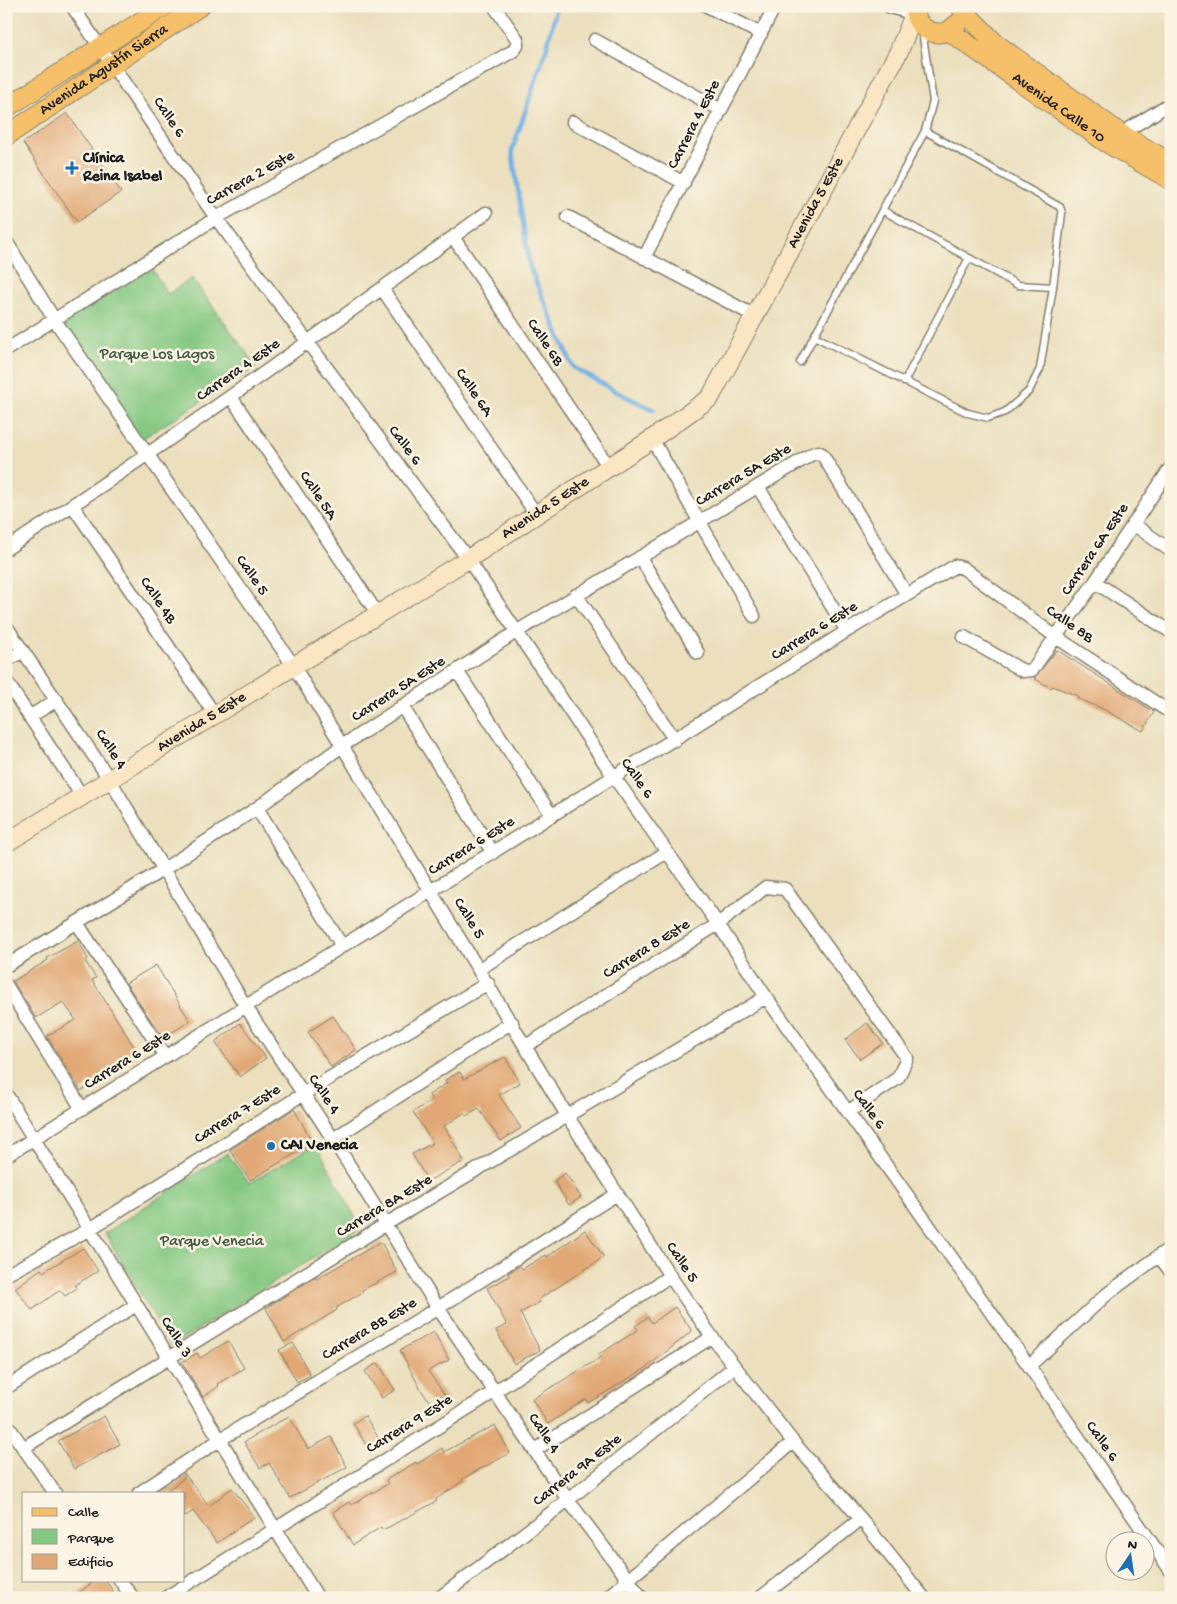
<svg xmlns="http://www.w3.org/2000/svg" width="1177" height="1604" viewBox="0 0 1177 1604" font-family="'Gochi Hand',sans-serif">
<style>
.green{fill:#84c882;stroke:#50724f}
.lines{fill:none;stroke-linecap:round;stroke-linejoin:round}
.stream{stroke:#72b1e5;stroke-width:4.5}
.building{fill:#e1a875}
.service-casing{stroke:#847e6c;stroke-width:9}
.minor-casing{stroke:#847e6c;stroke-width:15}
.tertiary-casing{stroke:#847e6c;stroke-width:18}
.secondary-casing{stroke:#847e6c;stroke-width:20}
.primary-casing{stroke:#847e6c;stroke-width:21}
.service{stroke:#fff;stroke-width:6}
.minor{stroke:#fff;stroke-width:12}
.tertiary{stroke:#fff;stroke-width:15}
.secondary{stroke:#fbe6c4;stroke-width:18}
.primary{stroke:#f6c06b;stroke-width:19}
.poi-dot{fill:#1f6fb2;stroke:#fcf5e5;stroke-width:2}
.labels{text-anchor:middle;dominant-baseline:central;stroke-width:5;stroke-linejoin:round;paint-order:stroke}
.street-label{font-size:16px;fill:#1c1c1c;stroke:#fcf5e5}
.poi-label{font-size:16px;font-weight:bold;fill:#1c1c1c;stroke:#fcf5e5;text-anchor:start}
.park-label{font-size:16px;fill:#405840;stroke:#fcf5e5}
</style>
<rect width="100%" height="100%" fill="#fcf5e5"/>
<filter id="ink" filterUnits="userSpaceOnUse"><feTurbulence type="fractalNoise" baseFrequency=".02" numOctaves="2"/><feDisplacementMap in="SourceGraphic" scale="10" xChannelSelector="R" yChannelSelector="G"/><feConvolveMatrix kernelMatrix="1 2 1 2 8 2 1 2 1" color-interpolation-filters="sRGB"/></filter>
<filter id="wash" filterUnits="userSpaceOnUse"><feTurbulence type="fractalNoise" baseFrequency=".0096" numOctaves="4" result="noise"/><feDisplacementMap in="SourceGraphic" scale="20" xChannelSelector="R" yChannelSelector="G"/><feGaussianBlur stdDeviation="1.12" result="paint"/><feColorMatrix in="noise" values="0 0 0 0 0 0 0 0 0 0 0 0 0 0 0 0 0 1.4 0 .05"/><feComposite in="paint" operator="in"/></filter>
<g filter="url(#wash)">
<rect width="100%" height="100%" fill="#ebdfbd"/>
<path class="green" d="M149,264L168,294L192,278L257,367L140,440L59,320Z
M316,1144L361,1228L171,1346L105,1233L227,1153L249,1183Z"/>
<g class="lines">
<path class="stream" d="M557,6L548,43L512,151L530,268L573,367L615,391L654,410"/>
</g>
<g id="blocks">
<path class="building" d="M67,113L121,192L77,222L23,143Z
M1057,650L1154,712L1143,731L1103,709L1077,698L1078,696L1052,686L1051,688L1034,678Z
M78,941L88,959L85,961L96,978L92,980L138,1053L81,1091L47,1036L76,1020L63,1002L36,1018L13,981L48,960L47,958Z
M156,965L190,1021L163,1038L126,983Z
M333,1016L356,1050L331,1067L308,1032Z
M240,1023L266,1058L240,1077L215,1042Z
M867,1023L883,1043L860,1059L845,1040Z
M505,1057L520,1083L499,1095L521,1128L501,1141L479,1109L466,1116L464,1113L444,1126L464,1161L428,1181L412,1154L433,1143L413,1112L432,1100L429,1095L447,1083L445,1080L460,1072L464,1079Z
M294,1109L313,1143L250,1180L230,1150Z
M565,1173L581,1197L569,1205L554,1181Z
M585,1230L604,1257L539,1299L540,1302L520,1313L540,1350L514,1364L496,1330L507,1325L487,1288L510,1276L508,1273L520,1266L522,1269L546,1255L547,1257Z
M381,1242L397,1272L362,1290L363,1292L336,1308L337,1310L284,1342L266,1308L315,1277L316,1279Z
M83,1248L98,1271L75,1285L77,1288L65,1296L60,1290L32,1310L15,1288L41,1269L43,1272Z
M675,1307L692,1331L646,1368L588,1403L586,1399L548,1424L532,1399L600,1358L598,1355L638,1330L635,1326L648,1317L652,1323Z
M434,1332L449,1360L428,1371L449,1401L436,1410L421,1390L400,1350Z
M228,1341L244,1368L217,1384L219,1386L203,1397L182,1362L197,1353L200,1358Z
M293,1343L310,1375L297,1382L279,1350Z
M378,1363L395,1390L382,1398L365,1371Z
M104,1416L120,1444L74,1469L58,1441Z
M289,1416L308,1449L331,1437L347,1467L290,1498L269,1463L260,1468L244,1442Z
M365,1416L382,1444L370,1451L353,1423Z
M495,1425L510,1453L462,1479L463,1481L436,1499L437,1501L383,1530L381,1527L353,1545L333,1512L349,1502L351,1505L388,1484L386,1480L416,1462L417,1464L442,1448L444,1452Z
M184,1473L209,1506L232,1488L254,1517L217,1543L193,1511L184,1517V1493H164L184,1478Z
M96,1580H105L118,1598H72Z"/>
</g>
</g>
<g filter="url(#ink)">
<use href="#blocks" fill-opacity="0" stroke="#847e6c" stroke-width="1"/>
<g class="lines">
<g class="service-casing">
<path id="service" d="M882,210L1018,285L1053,287
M814,336L968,413L988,418L1005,412L1029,391L1040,369L1053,287L1062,213L1060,207L925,131
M800,362L925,131L933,101L922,31
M904,382L969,258"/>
</g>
<g class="minor-casing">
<path id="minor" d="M72,6L216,218L468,559L614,777L718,924L766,997L1029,1366L1171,1571
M707,6L761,34
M595,40L721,110
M573,122L684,183
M1116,137L1171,103
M568,217L755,316
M453,237L609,467
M6,241L54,319L293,665L568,1117L670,1276L712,1337L793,1442L861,1519L924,1598
M644,258L775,6
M383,290L536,514
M6,350L216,218L513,51L517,46V39L494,6
M231,397L377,613
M652,439L754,616
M758,487L847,631
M73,506L215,715
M1133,524L1171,551
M6,549C170,442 328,328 486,213
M640,557L698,653
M1095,582L1171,632
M576,595L675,740
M6,626L110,780L246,1007L333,1139L438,1308L568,1500L642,1598
M964,637L1023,671L1032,670L1095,582L1171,467
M6,661L23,651
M457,671L552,816
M6,681L82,796
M402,706L493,853
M29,717L57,700
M257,808L342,946
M77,923L165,1056
M6,966L164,869L257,808L342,746L516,632L812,454L818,452L822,454L907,595
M479,969L667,852
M6,985L82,1109
M526,1046L718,924L766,887L785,889L907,1058L898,1078L849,1111
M6,1094L318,1598
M333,1139L512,1022
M6,1156L847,631L955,566L963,568L1056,637L1165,709
M1159,1256L1171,1272
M6,1275L90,1229L303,1094L488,983
M1029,1366L1107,1294L1171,1247
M6,1388L136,1305
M6,1423L55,1493
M23,1448L386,1224L766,997
M535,1450L712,1337
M139,1493L221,1439L438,1308L617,1194
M120,1580L133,1598
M165,1598L494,1392L670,1276
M439,1598L568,1500L734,1367
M606,1598L793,1442
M760,1598L861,1519
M1168,1598L1171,1596"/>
</g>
<g class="tertiary-casing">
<path id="tertiary" d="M891,6L915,12"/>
</g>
<g class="secondary-casing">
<g id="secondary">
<path id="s1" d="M6,843L468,559L652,439L710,398L899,51L915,12"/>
</g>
</g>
<g class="primary-casing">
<g id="primary">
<path d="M915,6C913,31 941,42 957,24"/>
<path d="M962,9L996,44L1121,134L1171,163"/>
<path id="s2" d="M949,31L1107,143L1171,180"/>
<path d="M6,108L165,6"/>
<path id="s3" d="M6,136L200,6"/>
</g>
</g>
<use href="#service" class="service"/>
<use href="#minor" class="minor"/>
<use href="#tertiary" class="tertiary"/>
<use href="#secondary" class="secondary"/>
<use href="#primary" class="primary"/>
</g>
</g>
<g class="poi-dot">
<path d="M69.5 160.5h5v5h5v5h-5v5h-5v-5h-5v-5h5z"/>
<circle cx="271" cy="1146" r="5"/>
</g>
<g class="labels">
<g class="street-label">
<text stroke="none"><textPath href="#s3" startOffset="118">Avenida Agustín Sierra</textPath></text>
<text stroke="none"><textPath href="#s2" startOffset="134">Avenida Calle 10</textPath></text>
<text transform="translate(168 118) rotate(56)">Calle 6</text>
<text transform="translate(695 125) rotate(-63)">Carrera 4 Este</text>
<text transform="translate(251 179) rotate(-29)">Carrera 2 Este</text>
<text stroke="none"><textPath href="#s1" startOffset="1055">Avenida 5 Este</textPath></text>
<text transform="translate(544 343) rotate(56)">Calle 6B</text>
<text transform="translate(239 371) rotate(-35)">Carrera 4 Este</text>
<text transform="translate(473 393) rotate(56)">Calle 6A</text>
<text transform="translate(404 446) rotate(53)">Calle 6</text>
<text transform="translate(744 476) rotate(-31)">Carrera 5A Este</text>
<text transform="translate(317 496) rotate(56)">Calle 5A</text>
<text stroke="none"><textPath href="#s1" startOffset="635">Avenida 5 Este</textPath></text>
<text transform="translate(1096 550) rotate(-56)">Carrera 6A Este</text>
<text transform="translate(251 576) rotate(55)">Calle 5</text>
<text transform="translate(157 601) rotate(56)">Calle 4B</text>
<text transform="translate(1069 625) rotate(35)">Calle 8B</text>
<text transform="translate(815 632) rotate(-32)">Carrera 6 Este</text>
<text transform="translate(399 690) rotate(-33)">Carrera 5A Este</text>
<text stroke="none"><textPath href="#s1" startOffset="230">Avenida 5 Este</textPath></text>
<text transform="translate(110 750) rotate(57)">Calle 4</text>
<text transform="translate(636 779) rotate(55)">Calle 6</text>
<text transform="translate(472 847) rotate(-32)">Carrera 6 Este</text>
<text transform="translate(468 919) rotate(58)">Calle 5</text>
<text transform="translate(647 950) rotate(-32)">Carrera 8 Este</text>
<text transform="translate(128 1061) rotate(-32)">Carrera 6 Este</text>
<text transform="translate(323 1095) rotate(56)">Calle 4</text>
<text transform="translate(868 1110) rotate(54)">Calle 6</text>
<text transform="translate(238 1115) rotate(-32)">Carrera 7 Este</text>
<text transform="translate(385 1207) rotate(-31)">Carrera 8A Este</text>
<text transform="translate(681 1263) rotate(56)">Calle 5</text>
<text transform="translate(370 1330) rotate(-31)">Carrera 8B Este</text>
<text transform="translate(175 1338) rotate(58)">Calle 3</text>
<text transform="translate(410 1425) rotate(-32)">Carrera 9 Este</text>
<text transform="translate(543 1434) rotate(56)">Calle 4</text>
<text transform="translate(1101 1442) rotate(55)">Calle 6</text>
<text transform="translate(578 1471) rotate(-38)">Carrera 9A Este</text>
</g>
<g class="poi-label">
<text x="83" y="159">Clínica<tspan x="83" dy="18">Reina Isabel</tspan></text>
<text x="281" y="1146">CAI Venecia</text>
</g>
<g class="park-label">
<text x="157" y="355">Parque Los Lagos</text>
<text x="212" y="1242">Parque Venecia</text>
</g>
</g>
<rect width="1177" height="1604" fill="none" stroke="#fcf5e5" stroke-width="25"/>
<rect x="22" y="1492" width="162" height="90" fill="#fcf5e5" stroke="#a29e95"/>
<rect x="32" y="1508" width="25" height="8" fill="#f6c06b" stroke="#a29e95"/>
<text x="68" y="1516" font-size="15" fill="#1c1c1c">Calle</text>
<rect x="32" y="1529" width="25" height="15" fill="#84c882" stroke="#a29e95"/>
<text x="68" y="1542" font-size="15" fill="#1c1c1c">Parque</text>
<rect x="32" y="1554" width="25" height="15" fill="#e1a875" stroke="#a29e95"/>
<text x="68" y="1566" font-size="15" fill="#1c1c1c">Edificio</text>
<g transform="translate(1130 1556) rotate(13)"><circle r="24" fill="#fcf5e5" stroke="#a29e95"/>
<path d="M0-4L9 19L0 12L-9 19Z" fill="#1f6fb2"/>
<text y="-8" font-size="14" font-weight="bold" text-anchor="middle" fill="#1c1c1c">N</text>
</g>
</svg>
